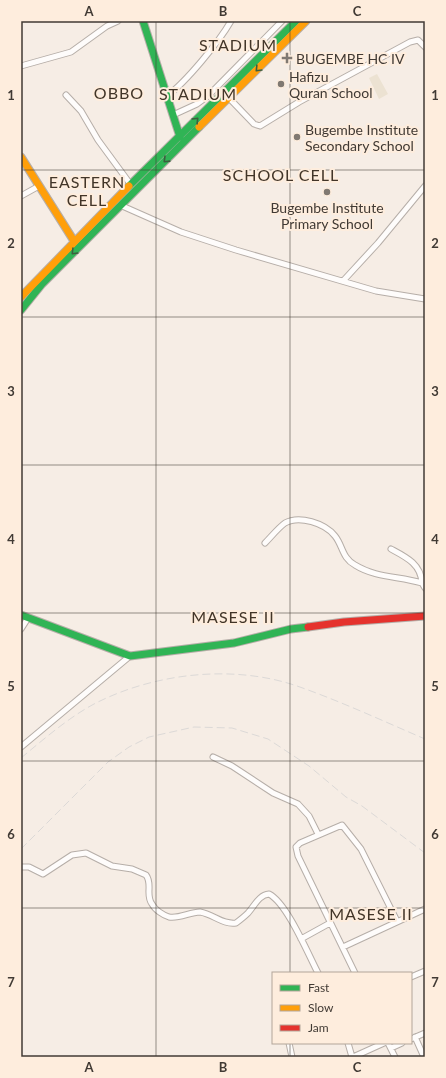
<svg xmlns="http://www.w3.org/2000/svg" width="446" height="1078" viewBox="0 0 446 1078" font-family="Lato,sans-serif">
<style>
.education{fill:#ece2d2}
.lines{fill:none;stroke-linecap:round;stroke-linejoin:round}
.street-casing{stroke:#b6aea8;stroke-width:7}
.fast-casing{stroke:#b6aea8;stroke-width:9}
.slow-casing{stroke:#b6aea8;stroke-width:9}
.jam-casing{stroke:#b6aea8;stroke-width:9}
.street{stroke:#fefcfb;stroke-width:5}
.fast{stroke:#30b455;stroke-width:7}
.slow{stroke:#ff9f0a;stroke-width:7}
.jam{stroke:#e5322d;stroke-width:7}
.rail{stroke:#dcd9d7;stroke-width:1;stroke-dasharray:8 4;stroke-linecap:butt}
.oneway{stroke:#3c5f3e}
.grid{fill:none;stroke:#413a34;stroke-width:1;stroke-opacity:0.55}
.poi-dot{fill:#807972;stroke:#feeddd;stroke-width:1.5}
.labels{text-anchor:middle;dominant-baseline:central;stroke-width:4;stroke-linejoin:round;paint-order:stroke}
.poi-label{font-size:14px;fill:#413a34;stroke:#feeddd;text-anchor:start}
.quarter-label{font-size:16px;letter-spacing:1px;fill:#423528;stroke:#feeddd}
.neatline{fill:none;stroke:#413a34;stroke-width:1.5}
.grid-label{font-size:13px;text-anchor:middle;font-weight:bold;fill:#413a34}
</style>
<rect width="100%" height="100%" fill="#f6ede5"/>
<path class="education" d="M377,74L388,94L379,99L369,78Z"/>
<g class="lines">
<g class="street-casing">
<path id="street" d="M21,66L71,52L107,26L118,21
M66,95L81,111L98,140L131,185
M167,96C186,82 219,42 231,21
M229,98L254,124L260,126L299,102L410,42L418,40L425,47
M173,115L197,104L208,96L282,21
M21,196L39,186
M120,205L181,232L236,250L376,291L425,299
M343,281L378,243L425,186
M265,543C271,537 278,528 285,523C299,515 325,523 335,536C343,546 342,558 355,565C376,578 399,576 422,583L425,588
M391,549C406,557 421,564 422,583
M21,629L28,618
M21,747L130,656
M213,757L232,766L273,793L298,804L309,816L318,834
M21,867H29L43,874L72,855L86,853L112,866L132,869L146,875C153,884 145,895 152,904C155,910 163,915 169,917C179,919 190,912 200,912C213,914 223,925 236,923C240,920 245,916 248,913C255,905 259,895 269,894C287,903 308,954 318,973
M301,939L330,923
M343,947L425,909
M355,973L298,856L296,847L300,843L342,825L361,849L397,921
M411,977L425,971
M415,1037L424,1057
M411,1039L425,1033
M289,1043L292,1057
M348,1043L352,1057
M388,1043L395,1057
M391,1048L402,1043
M353,1057L384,1043"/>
</g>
<g class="fast-casing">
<path id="fast" d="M143,21L180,137
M129,186L296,21
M21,310L42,284L199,127
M21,615L130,656L234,643L291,629L308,627"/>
</g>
<g class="slow-casing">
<path id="slow" d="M199,127L306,21
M21,157L74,241
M21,297L129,186"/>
</g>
<g class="jam-casing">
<path id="jam" d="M308,627L344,622L425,616"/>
</g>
<use href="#street" class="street"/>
<use href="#fast" class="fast"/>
<use href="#slow" class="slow"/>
<use href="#jam" class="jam"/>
<path class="rail" d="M21,758C44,739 68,718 94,704C154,673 233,664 297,686C340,701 383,721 425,739
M21,849L108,762L129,747L149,737L194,727L232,728L268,739L309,766L346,797L362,806L425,853"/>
</g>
<defs><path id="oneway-chevron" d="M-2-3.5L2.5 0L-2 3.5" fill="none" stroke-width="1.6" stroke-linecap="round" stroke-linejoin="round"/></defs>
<g class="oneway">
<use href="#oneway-chevron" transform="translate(258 69) rotate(134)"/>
<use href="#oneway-chevron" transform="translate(196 120) rotate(-45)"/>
<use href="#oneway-chevron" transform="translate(166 160) rotate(136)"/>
<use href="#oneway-chevron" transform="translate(74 252) rotate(135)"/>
</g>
<path class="grid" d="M156,21V1057M290,21V973M21,170H425M21,317H425M21,465H425M21,613H425M21,761H425M21,908H425M290,1043V1057"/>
<g class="poi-dot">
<path d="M285 52h4v4h4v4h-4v4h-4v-4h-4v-4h4z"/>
<circle cx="281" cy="84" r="4"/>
<circle cx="297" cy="137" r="4"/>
<circle cx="327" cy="192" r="4"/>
</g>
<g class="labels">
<g class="poi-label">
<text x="296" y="58">BUGEMBE HC IV</text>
<text x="289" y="76">Hafizu<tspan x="289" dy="16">Quran School</tspan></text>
<text x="305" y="129">Bugembe Institute<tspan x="305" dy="16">Secondary School</tspan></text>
<text x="327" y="207" text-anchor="middle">Bugembe Institute<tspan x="327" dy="16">Primary School</tspan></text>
</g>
<g class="quarter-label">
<text x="238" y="44">STADIUM</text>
<text x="119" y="92">OBBO</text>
<text x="198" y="93">STADIUM</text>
<text x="281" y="174">SCHOOL CELL</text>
<text x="87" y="181">EASTERN<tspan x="87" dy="18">CELL</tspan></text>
<text x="233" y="616">MASESE II</text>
<text x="371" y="913">MASESE II</text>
</g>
</g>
<rect width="446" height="1078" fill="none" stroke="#feeddd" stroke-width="44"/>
<rect x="272" y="972" width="140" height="72" fill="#feeddd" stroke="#b2a599"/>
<rect x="280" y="985" width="20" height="6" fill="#30b455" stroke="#b2a599"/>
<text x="308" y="992" font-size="12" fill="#413a34">Fast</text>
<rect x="280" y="1005" width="20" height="6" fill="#ff9f0a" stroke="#b2a599"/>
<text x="308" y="1012" font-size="12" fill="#413a34">Slow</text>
<rect x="280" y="1025" width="20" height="6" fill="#e5322d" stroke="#b2a599"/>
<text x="308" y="1032" font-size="12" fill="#413a34">Jam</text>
<rect x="22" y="22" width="402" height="1034" class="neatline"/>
<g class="grid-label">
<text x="89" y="16">A</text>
<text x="223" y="16">B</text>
<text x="357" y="16">C</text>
<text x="11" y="100">1</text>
<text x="435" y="100">1</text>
<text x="11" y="248">2</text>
<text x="435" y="248">2</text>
<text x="11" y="396">3</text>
<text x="435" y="396">3</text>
<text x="11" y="544">4</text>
<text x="435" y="544">4</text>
<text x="11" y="691">5</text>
<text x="435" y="691">5</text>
<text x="11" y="839">6</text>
<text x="435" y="839">6</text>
<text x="11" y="987">7</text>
<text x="435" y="987">7</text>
<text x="89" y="1072">A</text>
<text x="223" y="1072">B</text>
<text x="357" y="1072">C</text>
</g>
</svg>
